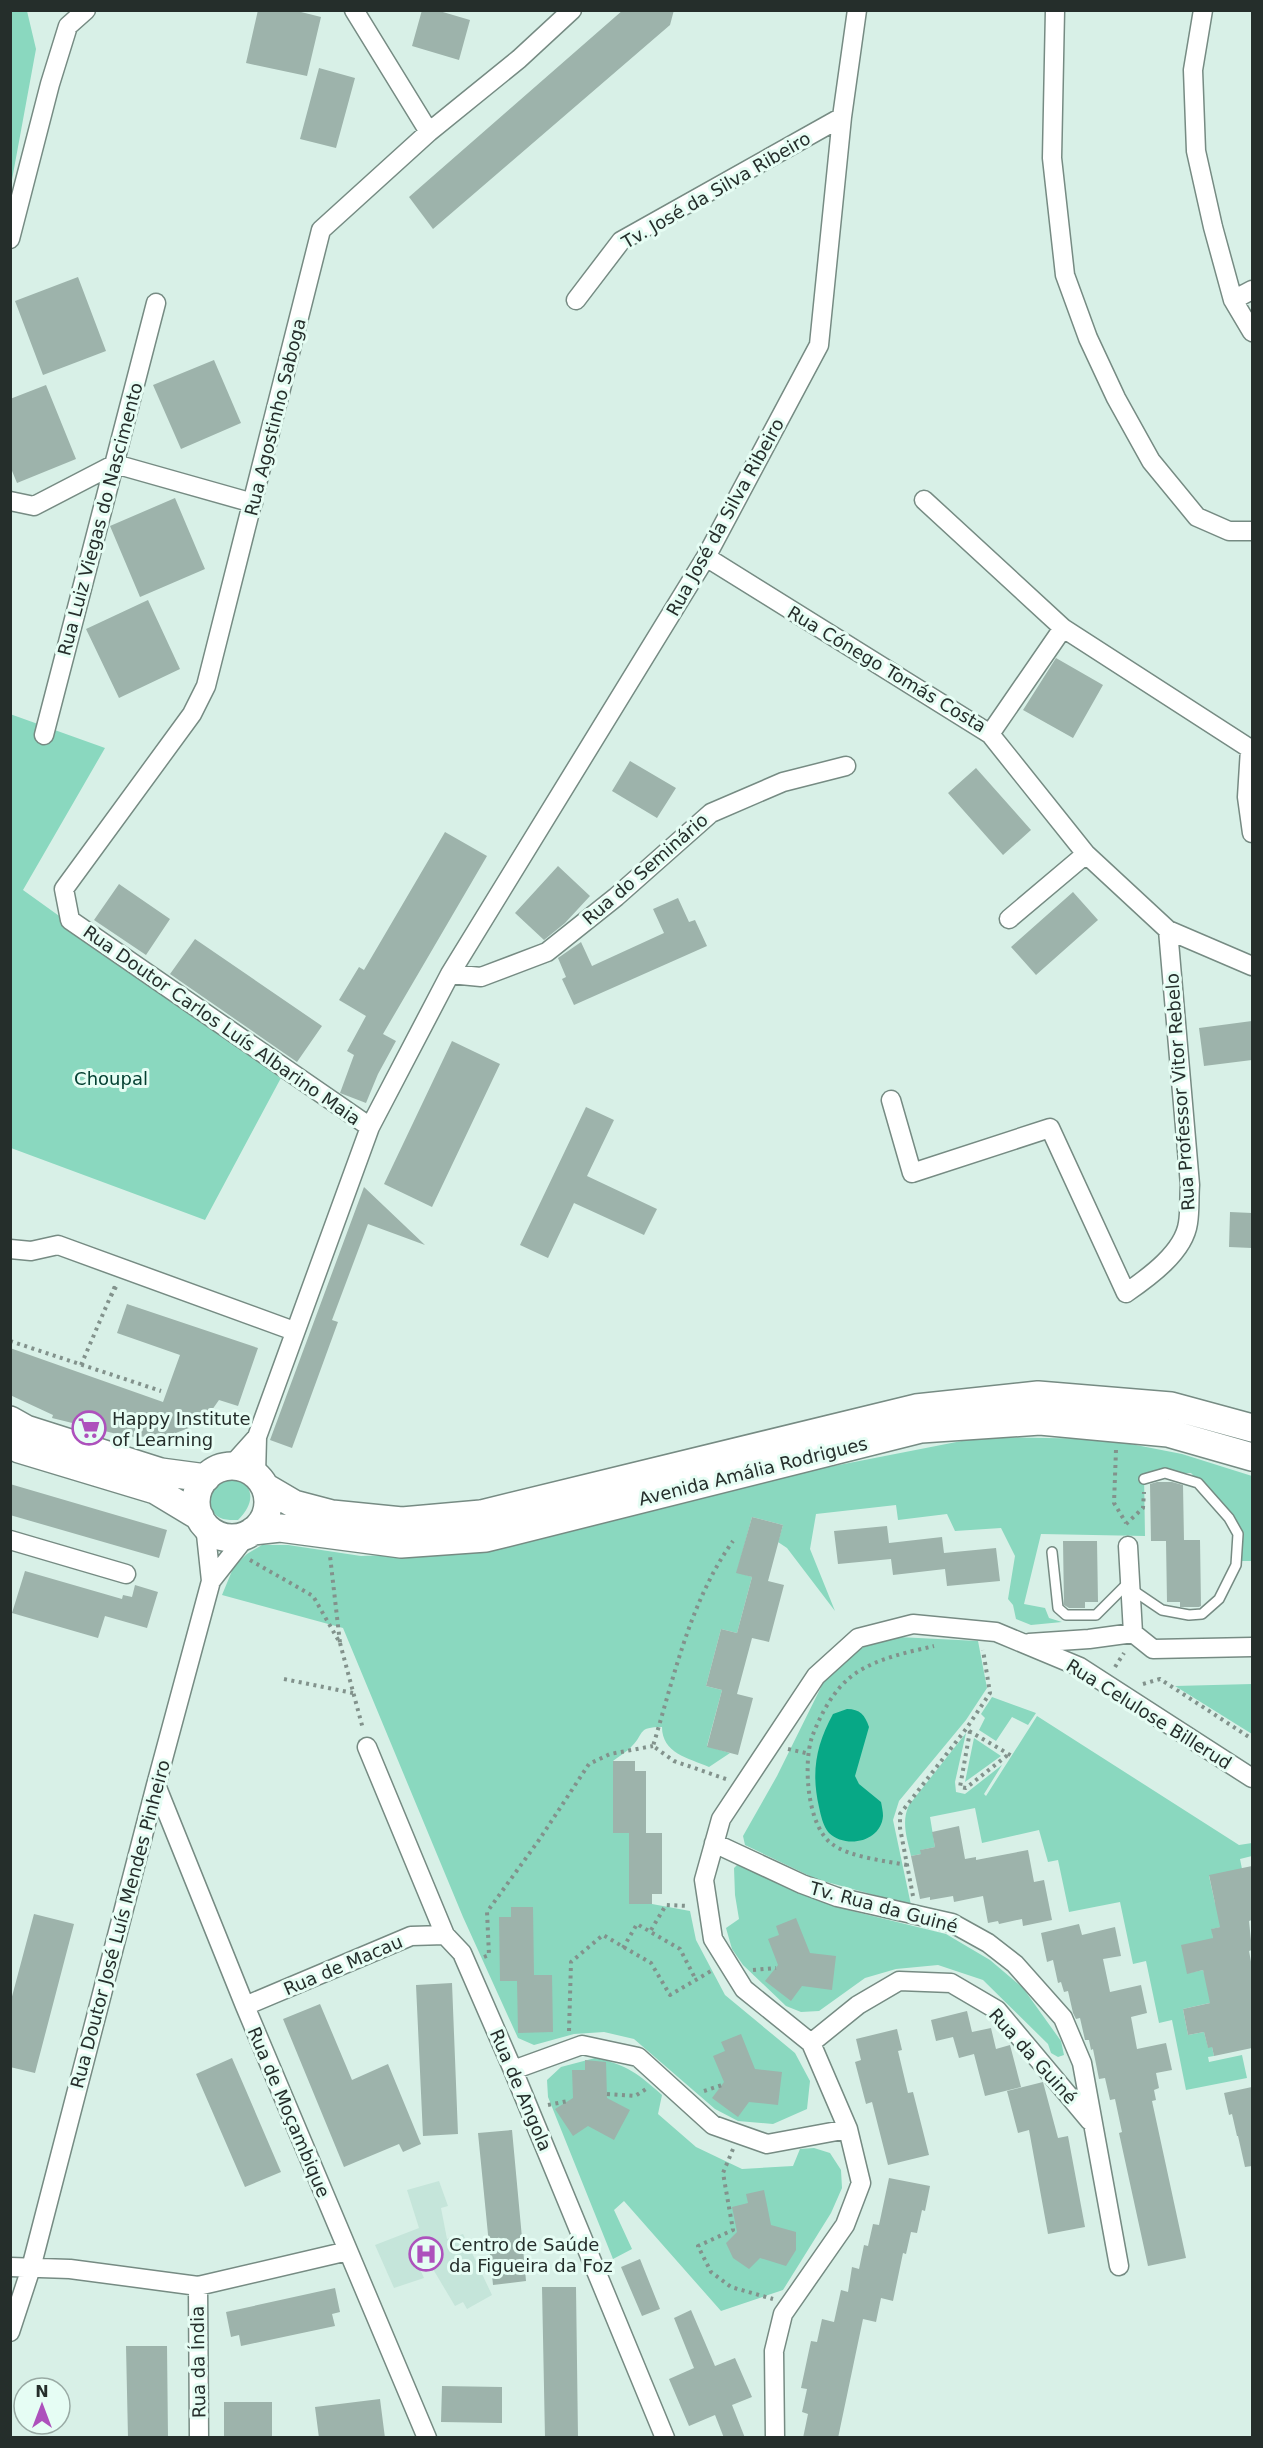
<svg xmlns="http://www.w3.org/2000/svg" width="1263" height="2448" viewBox="0 0 1263 2448" font-family="'DejaVu Sans',sans-serif">
<style>
.built{fill:#c5e5da}
.green{fill:#8ad8bf}
.water{fill:#07a886}
.building{fill:#9db3ab}
.lines{fill:none;stroke-linecap:round;stroke-linejoin:round}
.lane-casing{stroke:#768b83;stroke-width:12}
.street-casing{stroke:#768b83;stroke-width:21}
.secondary-casing{stroke:#768b83;stroke-width:30}
.path{stroke:#82928c;stroke-width:4;stroke-dasharray:3 4.5;stroke-linecap:butt}
.lane{stroke:#fff;stroke-width:9}
.street{stroke:#fff;stroke-width:18}
.secondary{stroke:#fff;stroke-width:27}
.labels{text-anchor:middle;dominant-baseline:central;stroke-width:6;stroke-linejoin:round;paint-order:stroke}
.street-label{font-size:18px;fill:#252e2b;stroke:#e6fdf4}
.park-label{font-size:18px;fill:#044032;stroke:#e6fdf4}
.poi-label{font-size:18px;fill:#252e2b;stroke:#e6fdf4;text-anchor:start}
</style>
<rect width="100%" height="100%" fill="#d8f0e7"/>
<path class="built" d="M439,2181L448,2206L441,2208L447,2239L463,2234L492,2295L467,2309L463,2302L455,2306L430,2264L419,2267L424,2278L394,2288L375,2245L419,2228L407,2190Z"/>
<path class="green" d="M11,10L27,11L36,49L11,185Z
M10,714L105,748L23,890L282,1076L205,1220L11,1148Z
M982,1437L1105,1439L1182,1454L1252,1476V1561H1239L1232,1518L1191,1473L1144,1474L1145,1536L1041,1534L1024,1604L1045,1608L1049,1618L1062,1622L1031,1625L1016,1619L1013,1605L1008,1599L1015,1556L1001,1528L955,1531L947,1514L898,1520L896,1505L816,1514L810,1549L835,1611L787,1548L778,1542L783,1525L752,1517L737,1572L752,1577L737,1633L721,1629L706,1686L722,1690L707,1746L730,1753L709,1767C688,1758 662,1753 662,1727C637,1727 645,1733 632,1746C627,1752 619,1756 613,1761V1832L629,1833V1904H652L690,1911L696,1940L725,1995L795,2053L810,2081L807,2109L773,2124L738,2121L715,2109L634,2039L604,2032L574,2034L534,2045L518,2038L463,1917L343,1628L222,1595L234,1566L247,1554L262,1545H288L361,1556L467,1553L798,1473Z
M224,1478C254,1478 258,1501 238,1520C233,1520 227,1520 223,1519C202,1511 205,1486 224,1478Z
M898,1637L978,1641L987,1688L966,1720L899,1801L893,1820L911,1905L816,1879L745,1845L743,1836L777,1776L828,1673L857,1649Z
M1252,1684V1734L1175,1686Z
M992,1697L1036,1713L1028,1725L1012,1717L996,1741L979,1730L985,1718L981,1714Z
M1037,1716L1239,1845L1252,1843V1856L1240,1859L1242,1869L1209,1876L1215,1903L1232,1900L1242,1922L1212,1929L1213,1938L1188,1973L1203,1970L1214,2002L1183,2009L1188,2035L1204,2032L1208,2047H1212L1214,2056L1208,2057L1209,2062L1242,2055L1247,2078L1186,2090L1172,2020L1159,2023L1146,1961L1133,1964L1120,1902L1069,1912L1058,1860L1048,1862L1039,1830L982,1843L975,1808L930,1817L935,1847L921,1850V1854L911,1856C907,1838 901,1822 909,1805L966,1733L955,1782L956,1792L965,1794L1002,1765L984,1794L986,1796Z
M974,1738L1001,1756L965,1782Z
M737,1865L804,1894L852,1911L946,1934L990,1960L1023,1988L1061,2041L1064,2055L1058,2057L1051,2053L1048,2044L983,1980L938,1965L896,1969L865,1978L819,2011L801,2012L786,2006L743,1965L732,1949L726,1928L739,1919L735,1895L734,1868Z
M595,2058C626,2064 640,2075 662,2095L658,2114L696,2147L742,2169L793,2166L800,2149L814,2148L830,2153L841,2170L842,2188L831,2213L783,2290L721,2311L624,2201L614,2210L632,2249L613,2259L548,2097L547,2080L561,2067Z"/>
<path class="water" d="M847,1709C860,1709 865,1715 869,1727L855,1776L859,1784L881,1802C882,1807 883,1812 883,1816C881,1842 846,1849 829,1833C823,1826 821,1816 819,1807C811,1772 816,1745 833,1714Z"/>
<path class="building" d="M258,10H293L321,17L307,76L246,63Z
M422,10H436L470,20L459,60L412,46Z
M623,10H674L670,25L433,229L409,197Z
M319,68L355,78L336,148L300,139Z
M78,277L106,351L43,375L15,301Z
M214,360L241,423L181,449L153,385Z
M46,385L76,459L17,483L10,466V399Z
M175,498L205,569L140,597L110,526Z
M148,600L180,669L119,698L86,629Z
M1056,658L1103,685L1073,738L1023,710Z
M630,761L676,788L657,818L612,791Z
M976,768L1031,830L1003,855L948,793Z
M445,832L487,856L383,1034L396,1041L378,1074L366,1103L340,1093L354,1055L347,1051L366,1016L339,1000L359,967L364,970Z
M558,866L590,896L565,923L544,940L515,913Z
M119,884L170,919L146,955L94,920Z
M1073,892L1098,920L1036,975L1011,947Z
M678,898L689,922L695,920L707,946L574,1005L562,979L566,977L558,958L581,942L592,966L664,933L653,909Z
M195,939L322,1026L297,1062L170,974Z
M1252,1021V1060L1204,1066L1199,1028Z
M452,1041L500,1064L432,1207L384,1184Z
M586,1107L614,1120L587,1176L657,1209L644,1235L574,1203L548,1258L520,1245Z
M364,1187L425,1245L368,1224L332,1320L338,1322L292,1448L270,1440Z
M1230,1212L1252,1213V1248L1229,1247Z
M127,1304L258,1348L238,1406L219,1400L207,1417L194,1426L168,1436L129,1437L52,1418L53,1415L10,1395V1348L163,1402L180,1355L117,1333Z
M1157,1482H1172L1183,1485L1184,1540H1200L1201,1606L1199,1607H1180V1602H1167L1166,1541H1151L1150,1484Z
M10,1484L167,1530L159,1558L10,1515Z
M752,1517L783,1525L768,1581L784,1585L769,1642L752,1638L737,1694L753,1698L738,1755L707,1747L722,1690L706,1686L721,1629L737,1633L752,1577L736,1573Z
M887,1526L889,1543L942,1537L944,1553L996,1548L1000,1581L947,1586L945,1569L893,1575L891,1559L838,1564L834,1531Z
M1063,1541H1097L1098,1602H1085V1608H1069L1064,1605Z
M25,1571L122,1599L123,1595L132,1597L135,1585L158,1592L147,1628L105,1616L98,1638L12,1613Z
M613,1761H635V1771H646V1833H662V1894H652V1904H629V1833H613Z
M959,1826L965,1859L976,1857V1860L1028,1850L1034,1882L1044,1880L1052,1920L1023,1926L1022,1919L999,1924L998,1921L988,1923L983,1896L954,1902L953,1896L930,1900V1897L920,1899L911,1856L921,1854L920,1850L935,1847L932,1832Z
M1252,1866V1920L1249,1921L1252,1950L1249,1951L1252,1967V2048L1214,2056L1212,2047L1208,2048L1204,2032L1188,2035L1183,2009L1210,2003L1203,1970L1187,1974L1181,1945L1213,1938L1211,1929L1220,1927L1209,1875Z
M511,1907H533L534,1975H552L553,2032L518,2033L517,1981H500L499,1917H511Z
M34,1914L74,1924L35,2073L10,2067V2004Z
M796,1918L810,1953L836,1956L832,1990L802,1986L791,2001L765,1981L778,1965L768,1939L779,1935L776,1926Z
M1079,1924L1082,1935L1115,1927L1121,1956L1103,1959L1110,1992L1141,1985L1147,2013L1131,2017L1137,2049L1166,2043L1172,2070L1156,2073L1159,2088L1154,2090L1156,2100L1152,2101L1186,2258L1148,2266L1119,2133L1122,2132L1115,2099L1110,2100L1105,2078L1099,2079L1093,2049L1091,2050L1089,2040H1085L1080,2018L1076,2019L1073,2013L1068,1991L1064,1992L1061,1982L1058,1983L1053,1960L1047,1962L1041,1933Z
M452,1983L458,2134L423,2136L416,1985Z
M320,2004L352,2080L388,2064L421,2144L403,2152L399,2144L344,2167L283,2019Z
M967,2011L972,2032L991,2028L996,2049L1010,2045L1021,2087L985,2096L974,2054L959,2058L953,2037L936,2041L931,2020Z
M897,2029L902,2050L898,2051L908,2093L913,2092L929,2155L888,2165L872,2102L866,2104L855,2062L861,2060L856,2039Z
M741,2034L755,2069L782,2072L778,2105L749,2102L738,2117L712,2098L724,2082L713,2056L725,2051L721,2042Z
M232,2058L281,2172L245,2187L196,2074Z
M585,2060L606,2062L607,2098L630,2110L614,2140L588,2126L573,2136L555,2109L573,2098L572,2070H585Z
M1043,2082L1058,2138L1068,2136L1085,2227L1048,2234L1029,2130L1018,2133L1007,2091Z
M1252,2087V2166L1245,2167L1238,2136H1237L1232,2114L1229,2115L1224,2093Z
M512,2130L526,2281L493,2285L478,2133Z
M889,2178L930,2186L925,2211L922,2210L917,2233L911,2232L906,2254L903,2253L893,2301L881,2298L876,2322L863,2319L838,2438H803L808,2414L802,2412L807,2389L801,2388L811,2341L817,2342L822,2319L834,2322L841,2290L848,2292L852,2267L859,2269L864,2245L868,2246L873,2224L879,2225Z
M764,2190L771,2225L796,2232V2250L786,2266L760,2258L749,2269L733,2258L726,2243L737,2232L732,2207L748,2203L746,2194Z
M640,2259L660,2309L642,2316L621,2267Z
M542,2287H576L578,2438H545Z
M335,2288L340,2312L332,2314L335,2326L241,2346L239,2335L231,2337L226,2312Z
M691,2310L715,2366L735,2358L752,2397L732,2405L745,2438H724L715,2415L689,2426L669,2379L694,2368L674,2318Z
M126,2346H167L168,2438H128Z
M442,2386L502,2387V2423L441,2422Z
M380,2399L385,2438H319L315,2407Z
M224,2402H272V2438H224Z"/>
<g class="lines">
<g class="lane-casing">
<path id="lane" d="M1052,1552L1058,1608L1066,1615H1096L1129,1582
M1131,1589L1162,1610L1189,1615L1202,1614L1219,1599L1236,1565L1238,1534L1229,1518L1198,1483L1165,1473L1144,1479"/>
</g>
<g class="street-casing">
<path id="street" d="M354,10L429,132
M1055,10L1052,158L1065,275L1088,338L1116,398L1151,461L1197,517L1229,531H1252
M1203,10L1193,70L1196,151L1213,227L1233,300L1252,332
M10,239L50,84L68,26L86,10
M576,300L621,241L842,117
M1233,300L1252,290
M924,500L1063,628L1252,750
M10,501L34,506L115,464L253,503
M706,557L990,734L1086,854L1168,930L1252,966
M990,734L1063,628
M44,735L156,303
M1250,749L1247,797L1252,833
M1009,919L1086,854
M450,974L481,977L547,952L616,897L711,813L783,782L846,766
M891,1100L912,1173L1050,1128L1126,1293C1149,1277 1184,1252 1188,1223C1190,1211 1189,1197 1190,1185L1168,930
M370,1127L70,920L64,889L192,714L206,686L321,230L429,132L519,59L572,10
M10,1249L31,1251L58,1245L294,1331
M231,1466L257,1437
M256,1475L257,1437L370,1127L450,974L706,557L819,345L842,117L857,10
M10,1540L126,1574
M1128,1546L1133,1633
M211,1581L248,1534
M1029,1643L1089,1639L1133,1633L1153,1649L1252,1647
M367,1747L445,1935L462,1953L513,2070L665,2438
M156,1785L245,2006L427,2438
M714,1843L802,1884L837,1897L952,1923L988,1943L1015,1964L1063,2018L1082,2063L1119,2266
M245,2006L411,1936L445,1935
M811,2043L858,2005L899,1981L951,1983L997,2010L1090,2121
M513,2070L582,2045L638,2057L713,2125L767,2144L848,2129
M10,2267L70,2269L198,2286L348,2251
M198,2286L199,2438
M10,2332L31,2268L156,1785L211,1581L205,1525
M775,2438L774,2351L783,2314L845,2225L861,2183L848,2129L811,2043L744,1989L713,1939L704,1880L721,1819L816,1676L858,1638L913,1624L996,1632L1080,1667L1252,1778"/>
</g>
<g class="secondary-casing">
<path id="secondary" d="M10,1420L26,1429L161,1472L206,1478
M10,1444L19,1449L155,1490L200,1517
M196 1502a36 36 0 1 1 72 0a36 36 0 1 1-72 0Z
M265,1487L294,1504L332,1514L402,1521L481,1514L916,1408L1038,1395L1171,1406L1252,1428
M253,1531L280,1528L401,1544L486,1538L921,1429L1040,1421L1168,1433L1252,1457"/>
</g>
<path class="path" d="M111,1296L117,1285
M10,1341L161,1391
M81,1365L115,1286
M1116,1450L1114,1503L1126,1523
M1126,1524L1143,1508L1144,1492
M250,1560L313,1596L340,1643L330,1556
M340,1643L363,1729
M1115,1667L1124,1653
M284,1679L353,1693
M1143,1684L1160,1679L1252,1739
M969,1731L1012,1756
M970,1731L960,1787L966,1788L1009,1754
M788,1749L810,1754
M726,1779L674,1761L653,1746C674,1677 690,1601 733,1541
M907,1865C886,1861 849,1857 832,1844C807,1826 803,1764 812,1737C819,1718 831,1695 845,1682C867,1660 905,1653 934,1646
M913,1896L900,1828V1814L966,1729L990,1693L983,1650
M651,1930L666,1905L689,1906
M623,1948L637,1924L680,1949L696,1980
M484,1957L489,1955L487,1912L539,1840L589,1764L610,1754L653,1746
M753,1970L776,1968
M569,2031L571,1962L603,1935L651,1963L670,1995L711,1971
M704,2091L722,2085
M607,2094L635,2096L646,2089
M548,2105L568,2101
M733,2149L723,2173L733,2230L698,2246L711,2272L731,2287L773,2299"/>
<use href="#lane" class="lane"/>
<use href="#street" class="street"/>
<use href="#secondary" class="secondary"/>
</g>
<defs>
<g id="supermarket-ring" transform="scale(1.725)"><circle r="9.5" fill="#e6fdf4" stroke="#ad51bc" stroke-width="1.5"/><path d="M-6-5.5h2.5l.6 2H6L4.5 2H-2.5L-4.4-4H-6ZM-1.5 3.2a1.3 1.3 0 1 0 .1 0ZM3 3.2a1.3 1.3 0 1 0 .1 0Z" fill="#ad51bc"/></g>
<g id="hospital-ring" transform="scale(1.725)"><circle r="9.5" fill="#e6fdf4" stroke="#ad51bc" stroke-width="1.5"/><path d="M-5-5h3v3.5h4V-5h3V5h-3V1.5h-4V5h-3Z" fill="#ad51bc"/></g>
</defs>
<g fill-rule="evenodd">
<use href="#supermarket-ring" x="89" y="1428"/>
<use href="#hospital-ring" x="426" y="2254"/>
</g>
<g class="labels">
<g class="street-label">
<text transform="translate(716 190) rotate(-30)">Tv. José da Silva Ribeiro</text>
<text transform="translate(275 417) rotate(-76)">Rua Agostinho Saboga</text>
<text transform="translate(725 517) rotate(-61)">Rua José da Silva Ribeiro</text>
<text transform="translate(100 519) rotate(-75)">Rua Luiz Viegas do Nascimento</text>
<text transform="translate(887 669) rotate(31)">Rua Cónego Tomás Costa</text>
<text transform="translate(645 869) rotate(-41)">Rua do Seminário</text>
<text transform="translate(222 1025) rotate(35)">Rua Doutor Carlos Luís Albarino Maia</text>
<text transform="translate(1180 1092) rotate(-94)">Rua Professor Vitor Rebelo</text>
<text transform="translate(753 1471) rotate(-14)">Avenida Amália Rodrigues</text>
<text transform="translate(1149 1714) rotate(32)">Rua Celulose Billerud</text>
<text transform="translate(884 1907) rotate(15)">Tv. Rua da Guiné</text>
<text transform="translate(120 1924) rotate(-75)">Rua Doutor José Luís Mendes Pinheiro</text>
<text transform="translate(343 1965) rotate(-23)">Rua de Macau</text>
<text transform="translate(1033 2056) rotate(48)">Rua da Guiné</text>
<text transform="translate(521 2090) rotate(67)">Rua de Angola</text>
<text transform="translate(289 2112) rotate(67)">Rua de Moçambique</text>
<text transform="translate(198 2362) rotate(-91)">Rua da Índia</text>
</g>
<g class="park-label">
<text x="111" y="1078">Choupal</text>
</g>
<g class="poi-label">
<text x="112" y="1418">Happy Institute<tspan x="112" dy="21">of Learning</tspan></text>
<text x="449" y="2244">Centro de Saúde<tspan x="449" dy="21">da Figueira da Foz</tspan></text>
</g>
</g>
<rect width="1263" height="2448" fill="none" stroke="#252e2b" stroke-width="24"/>
<g transform="translate(42 2406)"><circle r="28" fill="#e6fdf4" stroke="#99aaa4" stroke-width="1.5"/>
<path d="M0-4.5L10 22L0 15L-10 22Z" fill="#ad51bc"/>
<text y="-9" font-size="16" font-weight="bold" text-anchor="middle" fill="#252e2b">N</text>
</g>
</svg>
